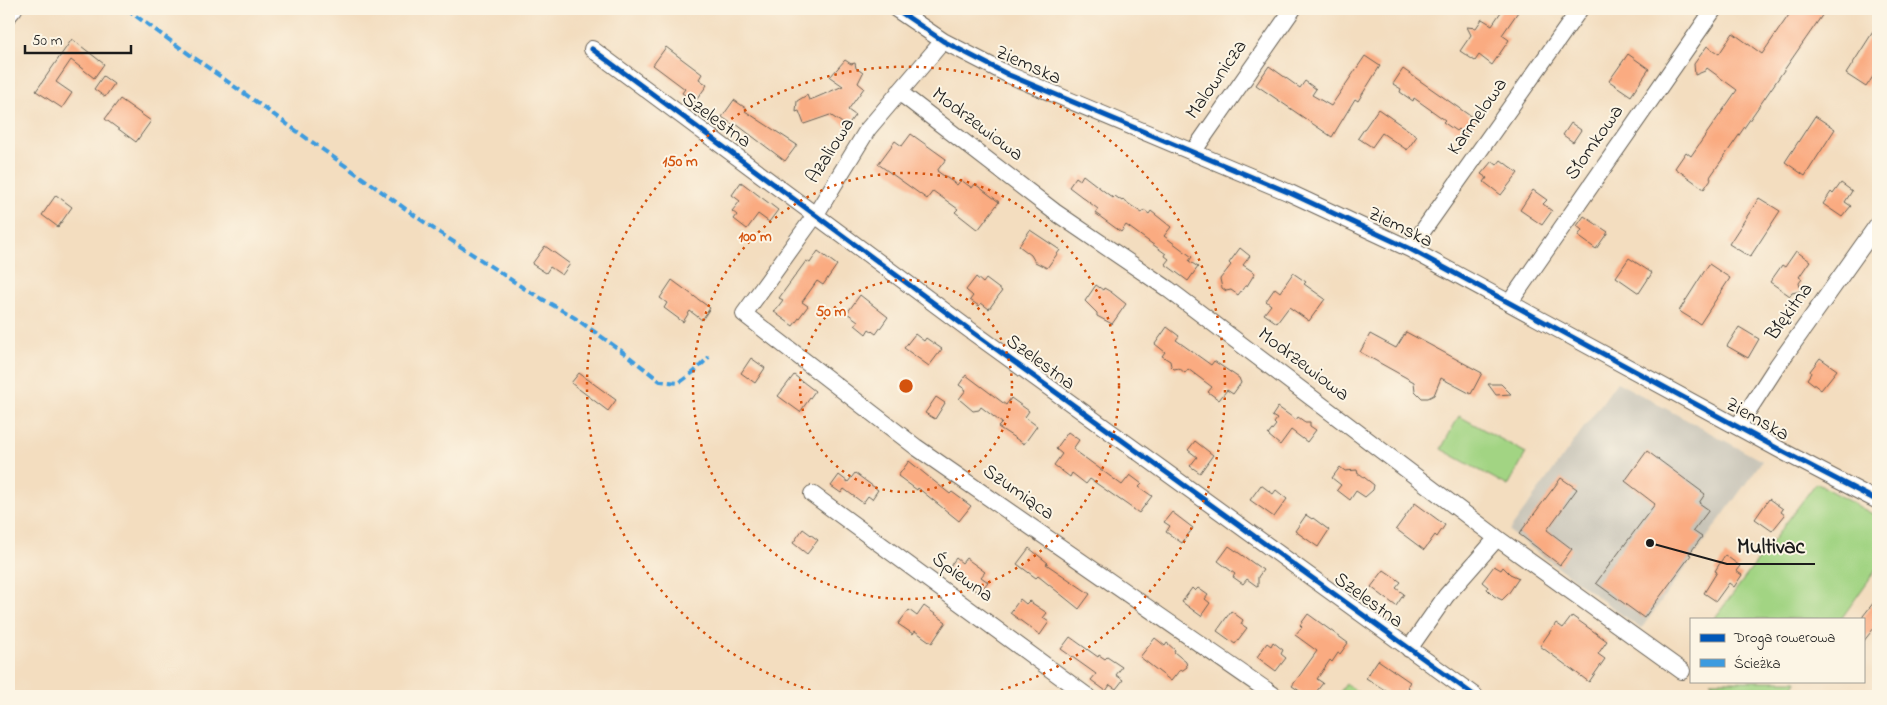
<svg xmlns="http://www.w3.org/2000/svg" width="1887" height="705" viewBox="0 0 1887 705" font-family="'Indie Flower',sans-serif">
<style>
.industrial{fill:#c8c4b8}
.green{fill:#a2d483;stroke:#5f7850}
.building{fill:#faab81}
.lines{fill:none;stroke-linecap:round;stroke-linejoin:round}
.minor-casing{stroke:#676055;stroke-width:18}
.minor{stroke:#fff;stroke-width:16}
.quiet{stroke:#3c9bdf;stroke-width:4;stroke-dasharray:8 4;stroke-linecap:butt}
.cycleway-casing{stroke:#fcf5e5;stroke-width:8}
.cycleway{stroke:#0057b8;stroke-width:5}
.ring{fill:none;stroke:#d4530e;stroke-width:2.5;stroke-dasharray:2.5 5}
.labels{text-anchor:middle;dominant-baseline:central;stroke-width:4;stroke-linejoin:round;paint-order:stroke}
.street-label{font-size:20px;fill:#1c1c1c;stroke:#fcf5e5}
.centre{fill:#d4530e;stroke:#fcf5e5;stroke-width:2.5}
.ring-label{font-size:15px;text-anchor:middle;font-weight:bold;fill:#d4530e;stroke:#fcf5e5;stroke-width:4;stroke-linejoin:round;paint-order:stroke}
.leader{fill:none;stroke:#1c1c1c;stroke-width:2}
.callout-dot{fill:#1c1c1c;stroke:#fcf5e5;stroke-width:2}
.callout-label{font-size:21px;text-anchor:middle;font-weight:bold;fill:#1c1c1c;stroke:#fcf5e5;stroke-width:4;stroke-linejoin:round;paint-order:stroke}
</style>
<rect width="100%" height="100%" fill="#fcf5e5"/>
<filter id="ink" filterUnits="userSpaceOnUse"><feTurbulence type="fractalNoise" baseFrequency=".02" numOctaves="2"/><feDisplacementMap in="SourceGraphic" scale="10" xChannelSelector="R" yChannelSelector="G"/><feConvolveMatrix kernelMatrix="1 2 1 2 8 2 1 2 1" color-interpolation-filters="sRGB"/></filter>
<filter id="wash" filterUnits="userSpaceOnUse"><feTurbulence type="fractalNoise" baseFrequency=".0096" numOctaves="4" result="noise"/><feDisplacementMap in="SourceGraphic" scale="20" xChannelSelector="R" yChannelSelector="G"/><feGaussianBlur stdDeviation="1.12" result="paint"/><feColorMatrix in="noise" values="0 0 0 0 0 0 0 0 0 0 0 0 0 0 0 0 0 1.4 0 .05"/><feComposite in="paint" operator="in"/></filter>
<g filter="url(#wash)">
<rect width="100%" height="100%" fill="#f3ddbf"/>
<path class="industrial" d="M1617,382L1762,461L1641,629L1509,531Z"/>
<path class="green" d="M1459,416L1526,453L1508,486L1441,449Z
M1816,483L1878,517V567L1841,619H1714Z
M1710,681H1797L1786,696H1731Z
M1346,684L1364,696H1337Z"/>
<g id="blocks">
<path class="building" d="M1503,9H1520L1502,35L1509,40L1492,65L1479,55L1475,61L1460,51L1471,35L1467,27L1476,28L1482,19L1492,25Z
M1793,9H1816L1823,14L1710,177L1711,179L1704,189L1675,168L1686,152L1691,156L1737,90L1707,68L1705,71L1695,75L1694,64L1707,46L1719,54L1733,33L1762,54Z
M1878,24V69L1866,87L1846,74Z
M72,39L104,64L94,78L71,60L56,82L72,93L62,108L36,91Z
M666,47L702,74L699,79L707,85L695,102L682,93L685,89L653,65Z
M1628,54L1649,69L1631,96L1609,81Z
M1365,56L1380,66L1358,101L1355,99L1332,137L1256,85L1269,66L1300,88L1305,81L1316,89L1312,95L1331,106Z
M845,60L851,64L855,63L856,68L863,73L858,83L864,88L848,110L855,115L847,126L830,115L804,124L799,111L796,112L797,101L807,95L809,100L815,98L843,86L830,77Z
M1403,69L1476,120L1466,134L1458,129L1456,131L1443,122L1445,120L1414,98L1413,101L1400,92L1401,89L1393,84Z
M103,76L114,84L105,97L94,89Z
M120,99L151,121L136,142L105,119Z
M734,100L747,109L745,111L797,145L785,161L736,124L735,126L722,117Z
M1378,109L1417,136L1407,150L1382,133L1372,147L1358,138Z
M1815,116L1835,129L1805,176L1785,162Z
M1571,123L1581,130L1573,142L1563,135Z
M911,134L946,159L937,171L957,185L961,180L972,188L975,184L999,202L978,230L955,212L958,209L933,191L927,199L878,164L895,141L902,146Z
M1501,160L1518,173L1501,195L1484,182L1487,178L1481,174L1492,161L1497,165Z
M1083,175L1113,198L1115,196L1122,201L1123,200L1142,213L1144,210L1149,214L1151,211L1171,227L1164,236L1192,257L1189,261L1198,267L1188,281L1165,264L1169,259L1165,256L1166,254L1126,225L1121,232L1095,213L1098,209L1069,187L1076,177L1080,180Z
M741,182L778,210L769,222L758,214L747,229L734,219L737,215L732,211L740,201L732,195Z
M1841,183L1852,191L1845,202L1851,206L1842,217L1823,204L1831,192L1833,194Z
M1533,190L1547,200L1543,204L1552,211L1542,225L1520,210Z
M56,195L72,207L58,227L42,215Z
M1759,198L1780,211L1750,257L1729,244Z
M1584,216L1608,232L1596,249L1578,236L1582,230L1577,226Z
M1030,230L1060,250L1047,268L1035,262L1031,255L1019,246Z
M545,246L570,264L562,275L550,267L546,273L532,264Z
M1240,248L1250,256L1243,265L1255,273L1247,286H1245L1238,295L1231,290L1226,291L1222,288L1220,279L1231,265L1229,263Z
M818,251L837,265L823,285L817,281L802,302L808,306L793,326L774,312L783,300L779,298L806,261L810,263Z
M1796,251L1810,261L1799,277L1802,279L1799,283L1801,291L1792,293L1790,296L1770,282L1782,265L1785,267Z
M1629,258L1652,273L1639,293L1616,277Z
M1709,264L1730,278L1700,324L1679,311Z
M1293,273L1306,282L1304,284L1325,299L1309,321L1289,307L1277,323L1264,314L1271,305L1266,301L1275,288L1280,292Z
M976,277L983,283L986,279L1002,291L989,309L981,303L979,306L970,300L973,296L966,290Z
M672,280L710,308L702,320L690,311L683,322L664,308L667,303L660,298Z
M1096,285L1103,290L1104,288L1111,292L1126,304L1112,324L1097,316V313L1085,301Z
M860,295L888,317L876,334L869,329L866,334L855,325L858,321L847,313Z
M1167,327L1179,336L1176,340L1211,365L1214,361L1239,378L1241,383L1233,394L1227,390L1219,400L1208,392L1212,387L1188,369L1185,373L1179,368L1174,369L1171,366L1170,361L1162,356L1165,352L1155,344Z
M1739,327L1759,339L1748,358L1727,346Z
M1406,332L1482,373L1471,394L1441,378L1434,395L1428,398H1422L1415,391L1414,382L1360,352L1370,334L1396,348Z
M915,334L924,341L926,338L942,349L929,366L904,348Z
M751,358L765,368L755,383L741,373Z
M1820,358L1837,370L1821,390L1807,379L1811,373L1810,371Z
M579,373L616,400L608,411L571,383Z
M794,375L815,391L800,412L778,396Z
M966,375L1006,405L1011,398L1029,411L1025,417L1037,426L1024,444L998,427L1002,423L981,407L979,410L973,411L959,399L966,390L959,385Z
M1488,384H1501L1511,394L1496,395Z
M936,397L945,403L935,419L925,413Z
M1278,407L1296,420L1298,417L1305,422H1310V426L1316,430L1307,442L1291,430L1280,445L1268,435L1276,425L1274,423L1277,419L1272,416Z
M1068,432L1079,440L1073,449L1122,485L1130,475L1142,484L1139,487L1152,496L1139,513L1090,479L1086,484L1072,473L1070,477L1054,465L1062,454L1056,449Z
M1195,441L1213,455L1200,473L1190,466L1197,457L1188,450Z
M1647,451L1705,494L1699,503L1709,510L1693,531L1702,537L1689,554L1691,555L1644,618L1596,583L1655,504L1625,481Z
M909,461L950,494L952,492L971,506L959,521L918,488L917,490L898,476Z
M1340,467L1345,471L1357,470L1358,474H1360L1374,485L1373,490L1365,497L1356,491L1350,500L1337,490L1341,485L1332,478Z
M855,473L878,490L872,499L868,496L863,503L844,489L841,493L831,486L839,475L848,482Z
M1561,478L1577,489L1547,530L1572,549L1560,565L1519,534Z
M1261,485L1273,494L1276,490L1287,499L1274,517L1250,500Z
M1769,499L1783,509L1781,512L1785,515L1772,531L1755,519Z
M1415,503L1445,525L1437,537L1435,535L1424,550L1396,529Z
M1172,512L1193,528L1182,543L1166,532L1170,526L1164,522Z
M1306,515L1312,519L1313,518L1329,530L1318,547L1295,531Z
M803,529L818,540L807,554L793,543Z
M1229,546L1263,570L1258,577V587L1247,579L1243,584L1233,577L1235,574L1218,561Z
M1029,548L1048,563L1046,564L1090,594L1079,609L1038,576L1036,578L1017,564Z
M1725,555L1740,566L1736,571L1742,575L1734,587L1729,583L1716,601L1704,593L1717,572L1715,571Z
M956,558L962,563L966,558L985,572L981,577L988,582L979,593L947,570Z
M1494,566L1501,570L1503,567L1510,574L1519,578L1508,594L1502,600L1494,596L1487,589L1488,587L1482,582Z
M1384,570L1401,582L1396,588L1404,594L1396,606L1371,587Z
M1192,588L1195,591L1198,588L1208,595L1205,599L1210,603L1201,616L1182,602Z
M1878,597V623L1863,642V616Z
M1020,599L1026,604L1029,601L1047,613L1043,618L1049,622L1040,635L1010,613Z
M924,606L946,622L932,643L915,631L913,634L898,624L909,610L917,616Z
M1231,611L1243,620L1241,624L1247,628L1235,644L1217,631Z
M1308,614L1348,643L1340,654L1338,653L1332,662L1330,660L1317,679L1323,683L1313,696H1307L1292,686L1317,651L1295,635L1302,627L1300,625Z
M1572,616L1607,641L1598,654L1605,659L1589,682L1540,646L1556,623L1563,628Z
M1070,637L1098,657L1099,655L1105,659L1107,657L1122,667L1116,675L1123,680L1116,689L1110,685L1106,691L1091,680L1096,674L1061,649Z
M1155,638L1165,646L1167,643L1175,650L1174,652L1186,662L1187,667L1183,670L1179,671L1171,681L1140,657Z
M1273,642L1283,650L1281,654L1286,658L1276,671L1257,657L1267,643L1271,646Z
M1378,660L1410,682L1408,685L1409,689L1404,690L1399,696H1394L1366,678Z"/>
</g>
</g>
<g filter="url(#ink)">
<use href="#blocks" fill-opacity="0" stroke="#676055" stroke-width="1"/>
<g class="lines">
<g class="minor-casing">
<path id="minor" d="M896,9L943,41L1009,75L1290,193L1410,249L1784,452L1878,501
M9,15L14,9
M943,41L868,129L816,214L744,314L916,447L1275,696
M592,49L974,333L1475,696
M899,92L1055,212L1168,289L1497,538L1682,671
M1193,152L1293,9
M1410,249L1580,9
M1510,302L1714,9
M1738,426L1777,366L1878,224
M812,494L1087,696
M1409,649L1446,596L1497,538"/>
</g>
<use href="#minor" class="minor"/>
<path class="quiet" d="M126,9L431,227L525,289L575,318L623,352L660,381L679,383L695,371L709,357"/>
<g class="cycleway-casing">
<path id="cycleway" d="M896,9L943,41L1009,75L1290,193L1410,249L1784,452L1878,501
M592,49L974,333L1475,696"/>
</g>
<use href="#cycleway" class="cycleway"/>
</g>
</g>
<g class="ring">
<circle cx="906" cy="386" r="106"/>
<circle cx="906" cy="386" r="213"/>
<path d="M832 696A319 319 0 1 1 980 696"/>
</g>
<g class="labels">
<g class="street-label">
<text transform="translate(1028 66) rotate(24)">Ziemska</text>
<text transform="translate(1217 80) rotate(-55)">Malownicza</text>
<text transform="translate(1478 117) rotate(-55)">Karmelowa</text>
<text transform="translate(716 121) rotate(36)">Szelestna</text>
<text transform="translate(977 125) rotate(37)">Modrzewiowa</text>
<text transform="translate(1595 143) rotate(-55)">Słomkowa</text>
<text transform="translate(831 151) rotate(-58)">Azaliowa</text>
<text transform="translate(1400 228) rotate(26)">Ziemska</text>
<text transform="translate(1790 312) rotate(-54)">Błękitna</text>
<text transform="translate(1040 363) rotate(36)">Szelestna</text>
<text transform="translate(1303 365) rotate(37)">Modrzewiowa</text>
<text transform="translate(1757 420) rotate(29)">Ziemska</text>
<text transform="translate(1018 493) rotate(35)">Szumiąca</text>
<text transform="translate(962 578) rotate(36)">Śpiewna</text>
<text transform="translate(1368 601) rotate(36)">Szelestna</text>
</g>
</g>
<circle cx="906" cy="386" r="8" class="centre"/>
<g class="ring-label">
<text x="680" y="166">150 m</text>
<text x="755" y="241">100 m</text>
<text x="831" y="316">50 m</text>
</g>
<path class="leader" d="M1650 543L1727 564H1815"/>
<circle class="callout-dot" cx="1650" cy="543" r="5"/>
<g class="callout-label">
<text x="1771" y="553">Multivac</text>
</g>
<rect width="1887" height="705" fill="none" stroke="#fcf5e5" stroke-width="30"/>
<rect x="1690" y="618" width="175" height="65" fill="#fcf5e5" stroke="#a29e95"/>
<rect x="1700" y="634" width="25" height="8" fill="#0057b8" stroke="#a29e95"/>
<text x="1734" y="642" font-size="15" fill="#1c1c1c">Droga rowerowa</text>
<rect x="1700" y="659" width="25" height="8" fill="#3c9bdf" stroke="#a29e95"/>
<text x="1734" y="668" font-size="15" fill="#1c1c1c">Ścieżka</text>
<path d="M25 45v8h106v-8" fill="none" stroke="#1c1c1c" stroke-width="2.5"/>
<text x="32" y="45" font-size="15" fill="#1c1c1c" stroke="#fcf5e5" stroke-width="4" paint-order="stroke">50 m</text>
</svg>
